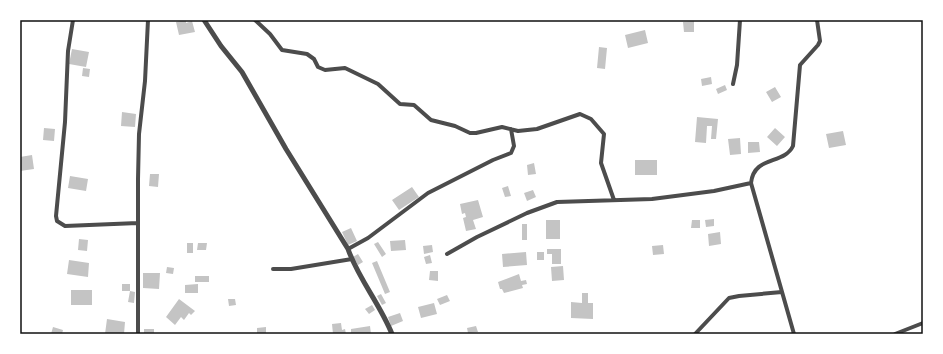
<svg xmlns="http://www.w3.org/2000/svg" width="943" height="354" viewBox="0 0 943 354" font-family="Poppins,sans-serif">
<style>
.building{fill:#c4c4c4}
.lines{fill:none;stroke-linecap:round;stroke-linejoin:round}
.minor{stroke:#4c4c4c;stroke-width:4}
.tertiary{stroke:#4c4c4c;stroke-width:5}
.neatline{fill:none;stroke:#111;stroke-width:1.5}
</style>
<rect width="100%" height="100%" fill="#fff"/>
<path class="building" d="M186,20V23L192,21L195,32L179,35L176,22Z
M694,21V32H684L683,22Z
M645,30L648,43L628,48L625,35Z
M599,47L607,48L605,69L597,68Z
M72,49L89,52L86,67L69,64Z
M83,68L90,69L89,77L82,76Z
M711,77L712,84L702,86L701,79Z
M725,85L727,90L718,94L716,89Z
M775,87L781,97L772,102L766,92Z
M122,112L136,114L135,127L121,126Z
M697,117L718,119L716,139H711L712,126H707L706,143L695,142Z
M44,128L55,129L54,141L43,140Z
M775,128L785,137L777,146L767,137Z
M843,131L846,145L829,148L826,134Z
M740,138L741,154L730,155L728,139Z
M748,142H759L760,152L748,153Z
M32,155L34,169L20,171V157Z
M635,160H657V175H635Z
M534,163L536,174L528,175L527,165Z
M150,174H159L158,187L149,186Z
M70,176L88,179L86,191L68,188Z
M508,186L511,196L505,197L502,188Z
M412,187L419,197L399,210L392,200Z
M533,190L536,197L527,201L524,193Z
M478,200L483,217L473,220L476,229L466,231L463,218L466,217L465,213L462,214L460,204Z
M714,219V226L706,227L705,220Z
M546,220H560V239H546Z
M692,220H700V228H691Z
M522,224H527V240H522Z
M351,228L357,241L348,245L342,232Z
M720,232L721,244L709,246L708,234Z
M79,239L88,240L87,251L78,250Z
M405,240L406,250L391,251L390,241Z
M378,242L386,254L382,257L374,244Z
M187,243H193V253H187Z
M198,243H207L206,250H197Z
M432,245L433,252L424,254L423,246Z
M663,245L664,254L653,255L652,246Z
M547,249H561V264H552V254H547Z
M526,252L527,265L503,267L502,254Z
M537,252H544V260H537Z
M358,254L363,262L358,265L353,257Z
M430,255L432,263L426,264L424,257Z
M69,260L89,263L88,277L67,274Z
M377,261L390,292L385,294L372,263Z
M563,266L564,280L552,281L551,267Z
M167,267L174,268L173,274L166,273Z
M430,271H438V281L429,280Z
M143,273H160L159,289L143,288Z
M519,274L521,281L526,280L527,284L522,285L523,288L504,293L502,289H500L498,282Z
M195,276H209V282H195Z
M122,284H130V291H122Z
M198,284V293H185V285Z
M71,290H92V305H71Z
M130,291L135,292L134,303L128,302Z
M582,293H588V303H593V319L571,318V302L582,303Z
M381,294L386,303L382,305L377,296Z
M447,295L450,301L440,305L437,299Z
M179,299L195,311L191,315L189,313L184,320L181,317L175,325L166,317Z
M228,299H235L236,305L229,306Z
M434,303L437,314L421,318L418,307Z
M372,305L375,310L369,314L365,309Z
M400,313L403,321L391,326L388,317Z
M107,319L125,322L124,334H105Z
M341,323L342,330L345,329L346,334H333L332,324Z
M370,326L371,334H351V329Z
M476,326L478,332L468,333L467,328Z
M53,327L63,330L62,334H51Z
M266,327V334H257V328Z
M144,329H154V334H144Z"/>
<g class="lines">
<path class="minor" d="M73,20L68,51L65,122L56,216L57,221L65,226L138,223
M255,20L270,34L282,50L307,54L314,59L318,67L325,70L345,68L378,84L400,104L414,105L431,120L455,126L470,133H476L502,127L518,131L537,129L580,114L591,119L604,134L601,163L614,200
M733,84L737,65L740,20
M348,249L368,238L428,193L493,160L511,153L514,146L511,129
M447,254L477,237L527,213L557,202L652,199L714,191L751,183
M273,269H291L352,259
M138,334V179L139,134L145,81L148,20
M695,334L729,298L739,296L782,292
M794,334L751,183C754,155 784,165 793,146L800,65L818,45L820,41L817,20
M895,334L923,323"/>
<path class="tertiary" d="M204,20L221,46L242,72L286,149L348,249C358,278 380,304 392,334"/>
</g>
<rect width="943" height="354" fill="none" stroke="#ffffff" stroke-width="42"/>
<rect x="21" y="21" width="901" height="312" class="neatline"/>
</svg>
